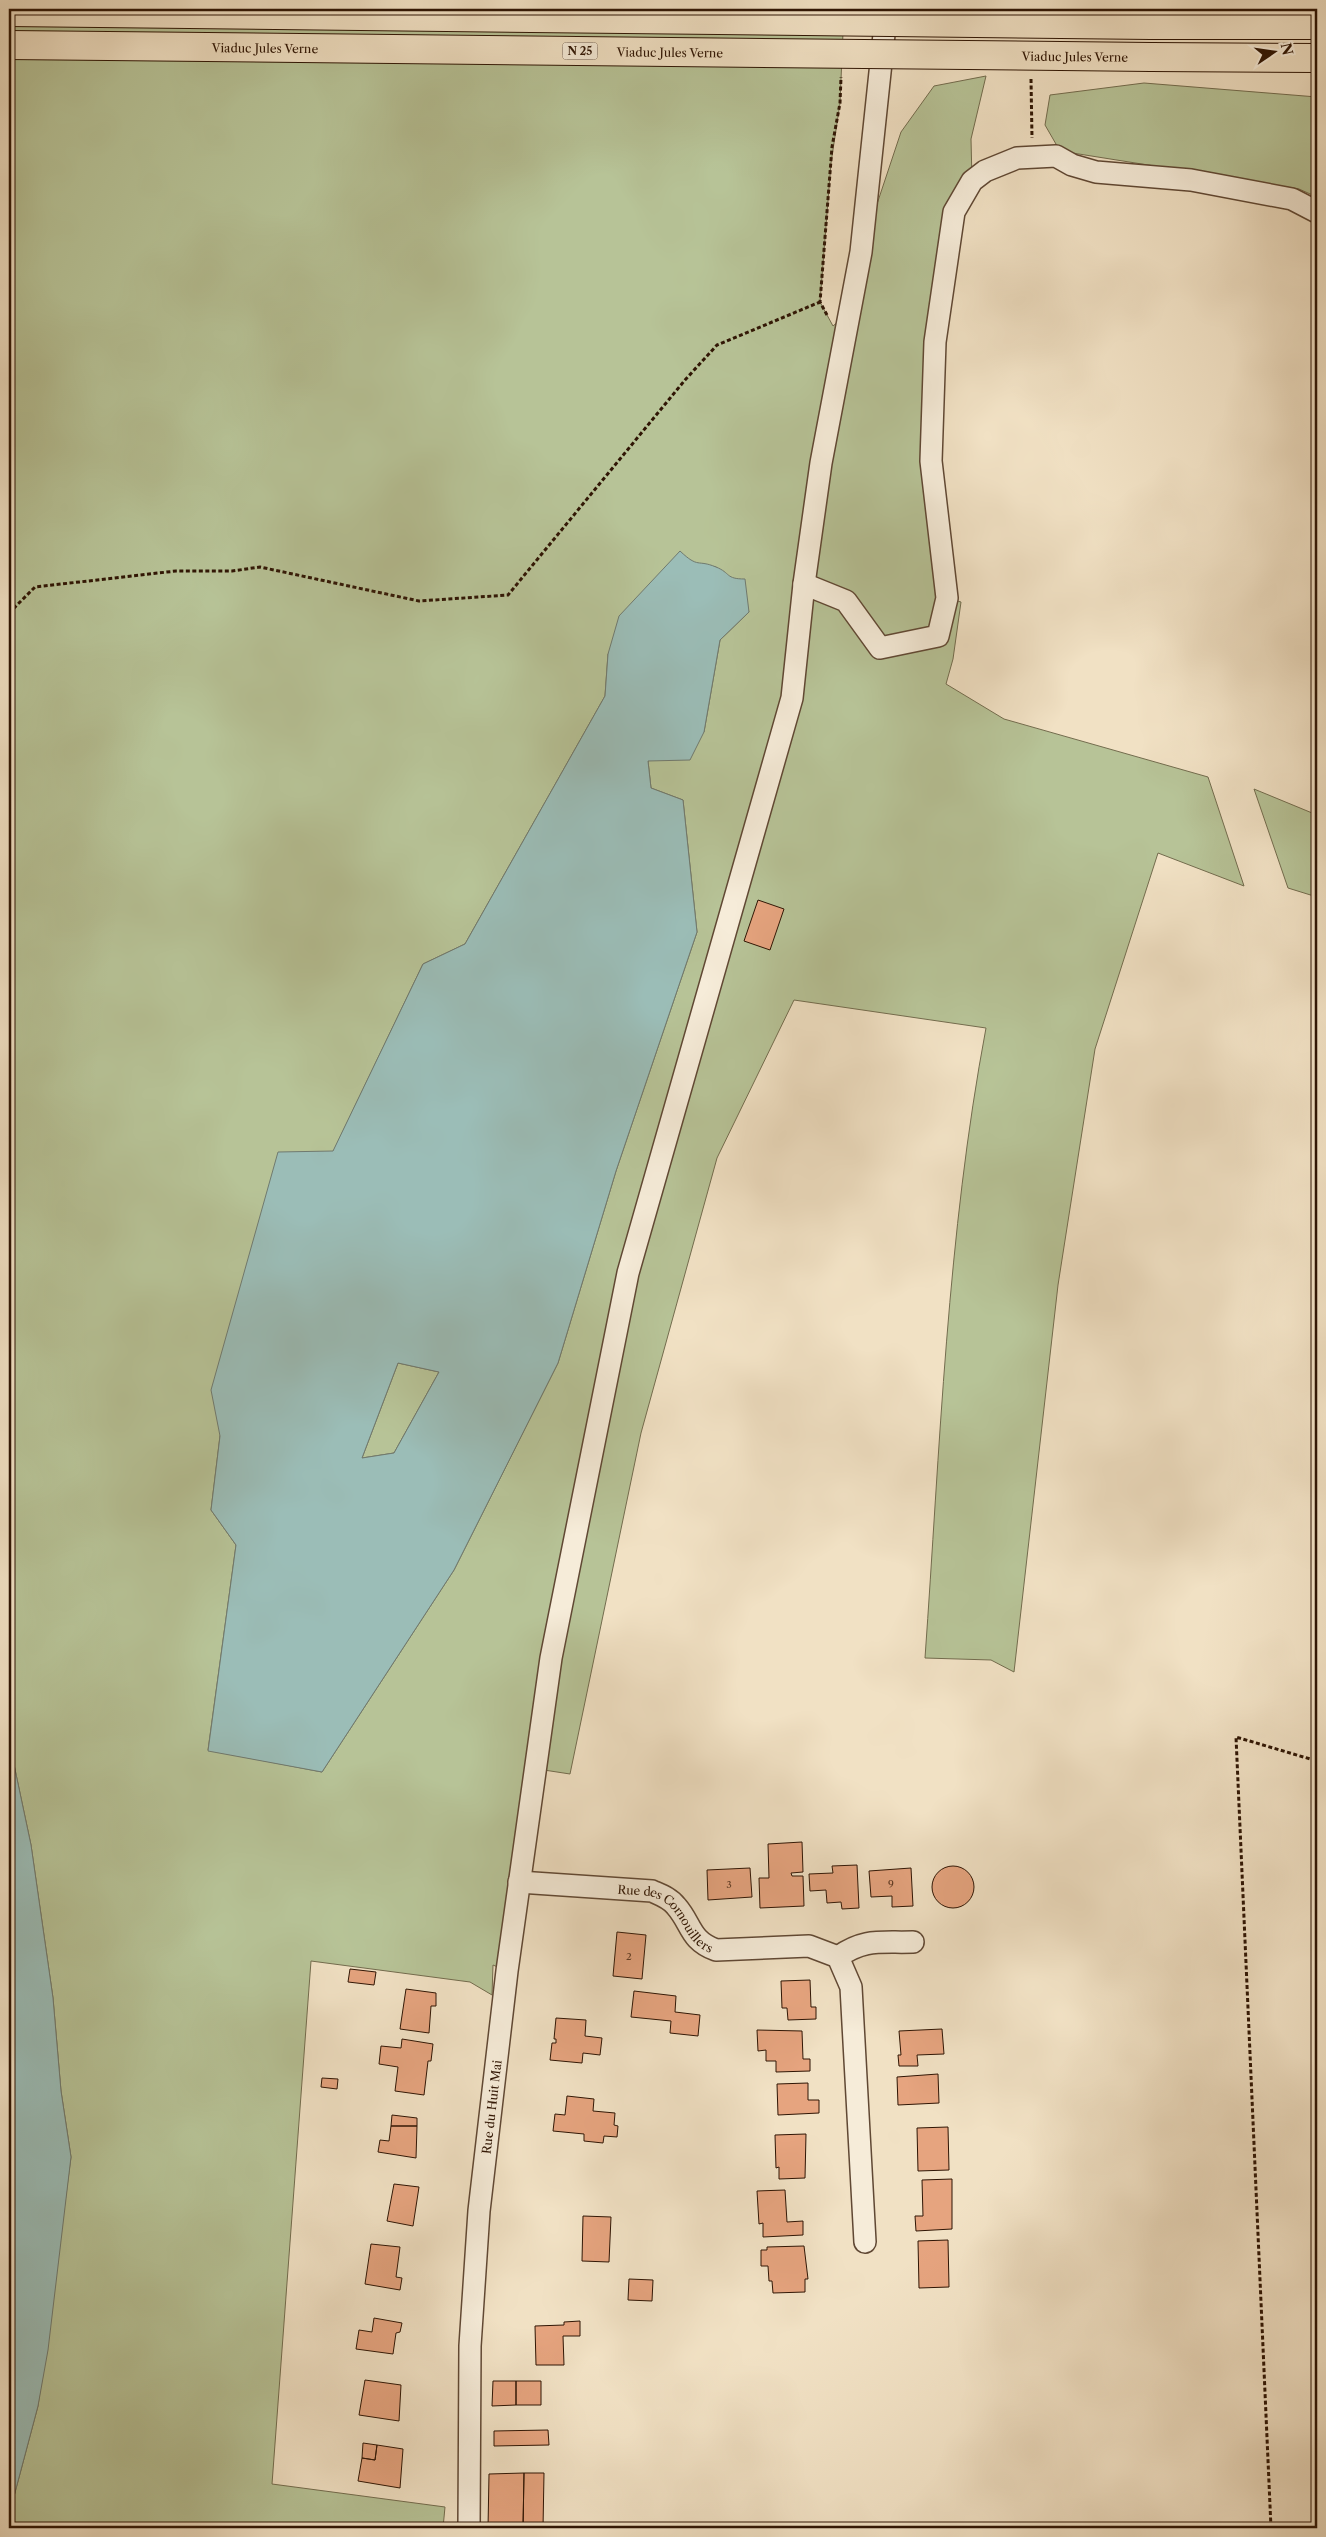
<svg xmlns="http://www.w3.org/2000/svg" width="1326" height="2537" viewBox="0 0 1326 2537" font-family="'Libre Caslon Text',serif">
<style>
.green{fill:#b7c397;stroke:#736c4e;fill-rule:evenodd}
.water{fill:#9bbdb7;stroke:#707a6f;fill-rule:evenodd}
.building{fill:#e6a47f;stroke:#2f1504}
.lines{fill:none;stroke-linecap:round;stroke-linejoin:round}
.minor-casing{stroke:#604834;stroke-width:24}
.highway-casing{stroke:#2f1504;stroke-width:30}
.path{stroke:#2f1504;stroke-width:3;stroke-dasharray:4 2.5;stroke-linecap:butt}
.minor{stroke:#f6ecd9;stroke-width:21}
.highway{stroke:#f1e1c4;stroke-width:28}
.highway-bridge-casing{stroke:#2f1504;stroke-width:30;stroke-linecap:butt}
.highway-bridge{stroke:#f1e1c4;stroke-width:28}
.labels{text-anchor:middle;dominant-baseline:central;stroke-width:4.5;stroke-linejoin:round;paint-order:stroke}
.number-label{font-size:10px;fill:#5d3923}
.shield{fill:#f6ecd9;stroke:#6b5644;stroke-width:1}
.shield-label{font-size:11px;font-weight:bold;fill:#2f1504}
.street-label{font-size:12px;fill:#2f1504;stroke:#f6ecd9}
</style>
<rect width="100%" height="100%" fill="#f1e1c4"/>
<filter id="stains"><feTurbulence type="fractalNoise" baseFrequency=".004" numOctaves="4"/><feColorMatrix values="0 0 0 0 .2 0 0 0 0 .09 0 0 0 0 .02 0 0 0 .5 -.17"/></filter>
<radialGradient id="worn" r=".72"><stop offset=".6" stop-color="#630" stop-opacity="0"/><stop offset="1" stop-color="#630" stop-opacity=".3"/></radialGradient>
<path class="green" d="M9,9H844L840,103L831,163L820,302L833,326L848,313L861,252L901,132L934,86L986,76L971,139L972,181L968,191L935,343L947,598L961,602L953,659L946,684L1004,719L1208,777L1244,886L1158,853L1095,1049L1058,1285L1014,1672L991,1660L925,1658C940,1448 947,1235 986,1028L794,1000L717,1158L641,1433L570,1774L531,1768L507,1971L493,1965L492,1995L470,1982L311,1961L272,2484L445,2507L443,2528H9V2515L38,2406L71,2157L61,2091L53,1998L31,1845L9,1741ZM692,563L716,567L731,579L749,612L720,640L704,732L648,761L651,788L683,800L697,932L616,1171L558,1363L454,1570L322,1772L208,1750L236,1545L211,1510L220,1436L333,1152L423,964L465,944L605,696L608,654Z
M1144,83L1317,97V197L1299,189L1060,151L1045,125L1050,95Z
M1254,789L1317,815V897L1288,888Z
M398,1363L439,1372L394,1453L362,1458Z"/>
<path class="water" d="M680,551C699,569 697,559 716,567C731,573 725,579 745,579L749,612L720,640L704,732L690,760L648,761L651,788L683,800L697,932L616,1171L558,1363L454,1570L322,1772L208,1751L236,1545L211,1510L220,1436L211,1390L278,1152L333,1151L423,964L465,944L605,696L608,654L619,616ZM398,1363L439,1372L394,1453L362,1458Z
M9,1741L31,1845L53,1998L61,2091L71,2157L48,2350L38,2406L9,2515Z"/>
<path class="building" d="M758,900L784,909L770,950L744,941Z
M802,1842L803,1872L791,1873L792,1876H803L804,1906L760,1908L759,1878H769L768,1844Z
M857,1865L859,1908L842,1909L841,1902L827,1903L826,1890L810,1891L809,1874L833,1873L832,1866Z
M932 1887a21 21 0 1 1 42 0a21 21 0 1 1-42 0Z
M750,1868L752,1897L708,1900L707,1870Z
M911,1868L913,1906L892,1907V1896L871,1897L869,1871Z
M617,1932L646,1935L642,1979L613,1976Z
M350,1969L376,1972L374,1985L348,1982Z
M810,1980L811,2007H816V2019L788,2020L787,2008H782L781,1981Z
M406,1989L436,1993V2006H431L429,2033L400,2029Z
M634,1991L676,1996L675,2012L700,2015L698,2036L670,2033L671,2021L631,2017Z
M556,2018L586,2020L585,2036L602,2038L600,2055L583,2053L582,2063L550,2060L552,2043H556V2039H554Z
M942,2029L944,2054L917,2055L918,2066H899L898,2055H901L899,2031Z
M757,2030L802,2031L803,2059H810V2071L776,2072V2061H766V2050L758,2051Z
M402,2039L433,2044L431,2061H428L424,2095L395,2091L398,2067L379,2064L381,2046L401,2048Z
M938,2074L939,2103L898,2105L897,2077Z
M322,2078L338,2079L337,2089L321,2087Z
M808,2083V2100H819V2113L778,2115L777,2084Z
M567,2096L594,2099L593,2111L615,2113L614,2125L618,2126L617,2137L604,2136L603,2143L584,2141V2134L553,2131L555,2114L565,2115Z
M392,2115L417,2118V2126H391Z
M391,2126H417L416,2158L378,2152L380,2140L389,2141Z
M948,2127L949,2170L918,2171L917,2128Z
M806,2134L805,2178L779,2179V2167L776,2168L775,2135Z
M952,2179V2229L916,2231L915,2216H923L922,2180Z
M394,2184L419,2187L413,2226L387,2221Z
M785,2190L787,2222L803,2221V2235L763,2237V2223L759,2224L757,2191Z
M583,2216L611,2217L609,2262L582,2261Z
M948,2240L949,2287L919,2288L918,2241Z
M371,2244L400,2247L396,2277L402,2278L400,2290L365,2284Z
M804,2246L808,2279H805V2292L773,2293L772,2281H769L768,2266H761V2250H767V2247Z
M629,2279L653,2280L652,2301L628,2300Z
M374,2318L402,2323L400,2332L396,2333L393,2354L356,2349L359,2330L372,2332Z
M580,2321V2336H563L564,2365H536L535,2326L564,2325V2322Z
M365,2380L401,2385L399,2421L359,2415Z
M493,2381H516V2405L492,2406Z
M516,2381H541V2405H516Z
M548,2430L549,2445L494,2446V2431Z
M363,2443L377,2445L375,2460L362,2458Z
M377,2445L403,2449L400,2488L358,2481L362,2458L375,2460Z
M524,2473L523,2528H488L489,2474Z
M524,2473H544L543,2528H523Z"/>
<g class="lines">
<g class="minor-casing">
<g id="minor">
<path d="M804,584L846,601L880,648L938,636L947,598L931,461L935,342L954,212L972,181L985,171L1017,158L1056,156L1072,165L1096,172L1191,180L1292,199L1317,212"/>
<path id="s1" d="M519,1882L652,1891C661,1895 670,1898 676,1906C692,1924 689,1940 716,1950L809,1946L838,1957L851,1987L865,2242"/>
<path d="M838,1957C865,1938 881,1943 913,1942"/>
<path id="s2" d="M469,2528L470,2346L479,2211L507,1971L551,1658L628,1273L792,698L804,584L821,463L861,252L885,25L884,9"/>
</g>
</g>
<g class="highway-casing">
<path id="highway" d="M1151,25H1317
M1151,57L1317,58"/>
</g>
<path class="path" d="M1031,79L1032,138
M827,315L820,302L832,147L840,103L841,77
M9,613L35,587L176,571H232L260,567L419,601L508,595L685,380L717,345L820,302
M1271,2528L1236,1737L1317,1761"/>
<use href="#minor" class="minor"/>
<use href="#highway" class="highway"/>
<g class="highway-bridge-casing">
<g id="highway-bridge">
<path d="M9,12L1151,25"/>
<path id="s3" d="M9,45L1151,57"/>
</g>
</g>
<use href="#highway-bridge" class="highway-bridge"/>
</g>
<g class="labels">
<g class="number-label">
<text x="891" y="1883">9</text>
<text x="729" y="1884">3</text>
<text x="629" y="1956">2</text>
</g>
<rect class="shield" x="562.5" y="42.5" width="35" height="17" rx="4"/>
<g class="shield-label">
<text x="580" y="51">N 25</text>
</g>
<g class="street-label">
<text stroke="none"><textPath href="#s3" startOffset="256">Viaduc Jules Verne</textPath></text>
<text stroke="none"><textPath href="#s3" startOffset="661">Viaduc Jules Verne</textPath></text>
<text stroke="none"><textPath href="#s3" startOffset="1066">Viaduc Jules Verne</textPath></text>
<text stroke="none"><textPath href="#s1" startOffset="159">Rue des Cornouillers</textPath></text>
<text stroke="none"><textPath href="#s2" startOffset="422">Rue du Huit Mai</textPath></text>
</g>
</g>
<rect width="1326" height="2537" fill="none" stroke="#f1e1c4" stroke-width="30"/>
<rect x="10" y="10" width="1306" height="2517" fill="none" stroke="#2f1504" stroke-width="2.5"/>
<rect x="15" y="15" width="1296" height="2507" fill="none" stroke="#2f1504"/>
<g transform="translate(1274 52) rotate(77)" stroke="#f6ecd9" stroke-width="4" paint-order="stroke">
<path d="M0-4L9 19L0 12L-9 19Z" fill="#2f1504"/>
<text y="-8" font-size="14" font-weight="bold" text-anchor="middle" fill="#2f1504">N</text>
</g>
<rect width="100%" height="100%" filter="url(#stains)"/>
<rect width="100%" height="100%" fill="url(#worn)"/>
</svg>
